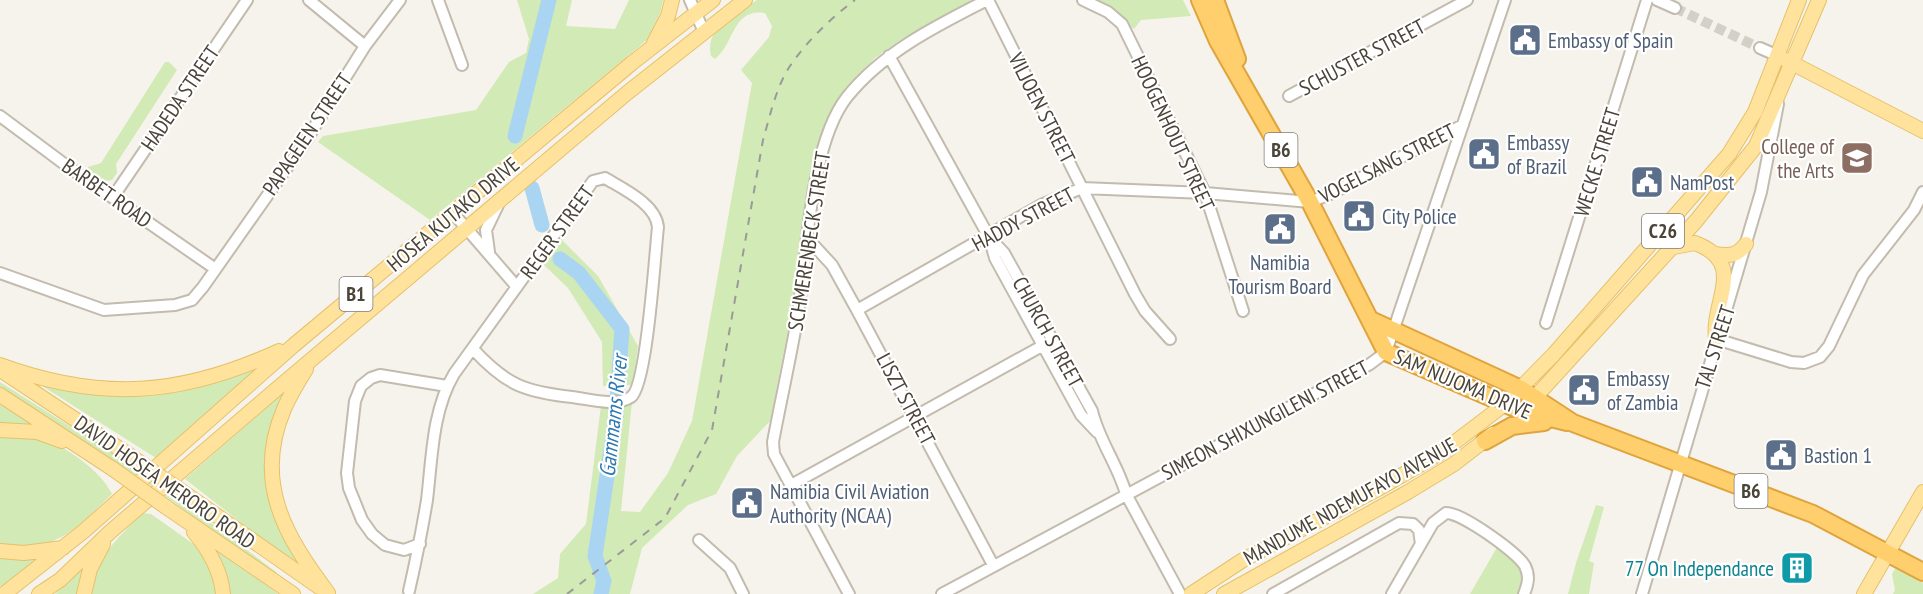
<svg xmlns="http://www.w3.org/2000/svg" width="1923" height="594" viewBox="0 0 1923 594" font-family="'PT Sans Narrow',sans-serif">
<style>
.green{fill:#d2eab5}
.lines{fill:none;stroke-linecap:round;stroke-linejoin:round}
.river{stroke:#a9d4f2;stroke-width:15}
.minor-tunnel{stroke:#d4d0c8;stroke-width:10;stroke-dasharray:10 5;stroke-linecap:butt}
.minor-casing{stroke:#c2bbae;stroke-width:14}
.major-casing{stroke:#e6c16a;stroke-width:16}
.highway-casing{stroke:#e0a43c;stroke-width:20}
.minor{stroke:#fff;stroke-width:10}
.major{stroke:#ffe39c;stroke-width:14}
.highway{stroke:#ffcf6e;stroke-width:16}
.rail{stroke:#9a9a9a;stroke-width:2;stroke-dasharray:8 8;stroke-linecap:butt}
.major-bridge-casing{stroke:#e6c16a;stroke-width:16;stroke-linecap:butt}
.major-bridge{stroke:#ffe39c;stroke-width:14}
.labels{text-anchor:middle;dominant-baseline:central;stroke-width:4.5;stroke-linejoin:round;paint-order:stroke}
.shield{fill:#fff;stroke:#817c74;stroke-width:1.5}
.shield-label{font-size:20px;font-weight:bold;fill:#4b4439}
.service-label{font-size:21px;fill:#4e5e75;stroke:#fff;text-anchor:start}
.street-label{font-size:21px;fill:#4b4439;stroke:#fff}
.education-label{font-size:21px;fill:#785e54;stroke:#fff;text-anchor:end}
.culture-label{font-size:21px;fill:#0d838f;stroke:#fff;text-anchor:end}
.water-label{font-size:22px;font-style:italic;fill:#2e7ab2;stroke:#fff}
</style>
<rect width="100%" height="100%" fill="#f6f3ec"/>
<path class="green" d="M517,0H572L566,26L615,29L629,0H663L660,13L647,40L430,220L318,142L323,136L476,110L509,62L526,53L529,39Z
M757,0H972L898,42L875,58L854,80L833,109L814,158L787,335L770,421L737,456L716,494L688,505L642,548L630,594H533L558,578L560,554L586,524L601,406L632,402L621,511L640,512L668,473L692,421L752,83L741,70L769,37L772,26L765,13C732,8 735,43 715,59L711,56C704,27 737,14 757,0Z
M1099,0H1183L1191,16L1141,20L1134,29Z
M165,62H169L177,70L116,164L117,173L112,180C101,182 96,178 87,171L88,167L101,163Z
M561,239L598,276L638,346L633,385L603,386L602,342L568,288L544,265Z
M262,364L156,458L39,384C134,407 172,399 262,364Z
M0,382L155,480L276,572L282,580L143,480L0,387Z
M288,389L269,462L302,570L185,479Z
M0,404L46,431L0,425Z
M0,434C13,436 30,435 43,439C67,447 101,471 112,494C72,532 59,551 0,546Z
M1596,505L1604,507L1589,561L1594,563L1589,594H1568L1576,563Z
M143,513L151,514L202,550L220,594H89C102,552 112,543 143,513Z
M208,542L278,594H229Z
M1499,544L1523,563L1524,594H1470Z
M46,556L2,586H0V557L20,559Z
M87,565L81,594H55Z
M1896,567L1923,583V594H1893L1895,590L1892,574Z"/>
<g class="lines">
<path class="river" d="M515,136L549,0
M532,188L542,225
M560,259L579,273L622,329L616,416L595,556L604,581L601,594"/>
<path class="minor-tunnel" d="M1675,8L1760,48"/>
<g class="minor-casing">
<path id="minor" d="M309,0L365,46
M438,0L462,65
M690,0L704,32
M988,0L1135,294L1145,311L1170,339
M1083,0L1108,12L1122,24L1205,193L1243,311
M1657,0L1675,8
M1760,48L1776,55
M889,56L989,237L1004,253L1092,411C1099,441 1118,465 1126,494L1180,594
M1289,96L1467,0
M0,116L67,166L214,268
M113,197L247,0
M454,214L517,287
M808,239L832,265L857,310L993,565
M990,240L995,258L1081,415L1097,432
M489,252L486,230L498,205
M0,273L104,310L175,305L192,300L203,287L305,142L365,46L400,0
M857,310L1041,205L1082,188L1205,193L1310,202L1330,194L1463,125
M1546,323L1647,0
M1716,339L1791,362L1804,363L1820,357L1829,346L1863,275L1914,210L1923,192
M791,485L1042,346
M699,540L730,568L743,594
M420,544L404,550L385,545L372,534L362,520L349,488L347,473L355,401L361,386L371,378L380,375L447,386
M409,591C416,560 422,530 427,500C432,459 432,411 454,374L593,181L605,178C623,189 656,204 658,227C655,253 647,386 631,397C616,407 589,399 572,397C525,392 506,385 473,349
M849,594L774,454L773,442C781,399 791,356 798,313C807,253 810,144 847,97C883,52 936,26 987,0
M942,594L1370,364L1386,352L1505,0
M1273,594L1399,523L1413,524L1419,530L1421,544
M1392,594L1433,523L1446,513C1462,513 1517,552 1525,566C1530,576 1528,584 1524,594
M1642,594L1761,192L1778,104"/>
</g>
<g class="major-casing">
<path id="major" d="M654,43L668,16L672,0
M1786,60L1923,131
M1674,247L1695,243C1748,263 1711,301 1716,339
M1715,254C1730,256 1737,256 1746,244
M0,365C102,402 181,396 279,351
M306,369C298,382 290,395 284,409C253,482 285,536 328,593
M2,371L132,457
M0,395L113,469
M1528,405L1696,221L1756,146L1819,0
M0,430L37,432L62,441
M183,492L319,587
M166,507L293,594
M194,532C209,550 221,571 223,594
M0,551L24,553L63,548
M4,594L84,531L294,345L632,63L713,0
M39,594L60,580L110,532L279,387L627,93L745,0
M84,594L90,569L103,544
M1191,594L1243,560L1378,489L1442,452L1505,404L1554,354L1729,154L1755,112L1799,0
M1224,594L1408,492L1454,464L1493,434
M1864,594L1923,492"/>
</g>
<g class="highway-casing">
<path id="highway" d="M1200,0L1218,41L1310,202L1386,352L1522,411L1567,422
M1215,0L1237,59
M1373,321L1521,389L1573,423L1813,514L1923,572
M1485,441L1512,426L1544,422"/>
</g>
<use href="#minor" class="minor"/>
<use href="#major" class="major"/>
<use href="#highway" class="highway"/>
<path class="rail" d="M567,594L665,518L712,430L763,140C770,116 776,87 790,66C807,41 831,18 855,0"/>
<g class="major-bridge-casing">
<path id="major-bridge" d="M132,457L183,492
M113,469L166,507"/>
</g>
<use href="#major-bridge" class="major-bridge"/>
</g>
<defs>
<g id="civic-square" transform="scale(1.725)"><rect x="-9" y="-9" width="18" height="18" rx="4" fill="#5c6f8a" stroke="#fff"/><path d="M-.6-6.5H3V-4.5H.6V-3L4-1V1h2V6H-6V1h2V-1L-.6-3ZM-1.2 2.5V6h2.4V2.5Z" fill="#fff"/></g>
<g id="university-square" transform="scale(1.725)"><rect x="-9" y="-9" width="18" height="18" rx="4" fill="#8d6e63" stroke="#fff"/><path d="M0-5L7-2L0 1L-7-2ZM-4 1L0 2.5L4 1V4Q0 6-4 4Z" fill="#fff"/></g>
<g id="building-square" transform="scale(1.725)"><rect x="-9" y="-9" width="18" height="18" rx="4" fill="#0f9aa8" stroke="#fff"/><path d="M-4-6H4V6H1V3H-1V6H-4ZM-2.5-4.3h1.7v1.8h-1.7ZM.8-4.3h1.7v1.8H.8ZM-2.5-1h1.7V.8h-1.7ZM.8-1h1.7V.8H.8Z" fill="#fff"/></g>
</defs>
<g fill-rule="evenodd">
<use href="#civic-square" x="1525" y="40"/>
<use href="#civic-square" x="1484" y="154"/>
<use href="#university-square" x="1857" y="158"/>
<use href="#civic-square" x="1647" y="182"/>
<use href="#civic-square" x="1359" y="216"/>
<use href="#civic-square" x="1280" y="229"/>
<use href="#civic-square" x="1584" y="390"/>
<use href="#civic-square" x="1781" y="455"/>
<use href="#civic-square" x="747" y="503"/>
<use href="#building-square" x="1797" y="568"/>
</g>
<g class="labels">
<g class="shield">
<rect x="1264.5" y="133" width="33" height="34" rx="4.5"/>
<rect x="1642" y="214" width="42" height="34" rx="4.5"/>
<rect x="339.5" y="277" width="33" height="34" rx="4.5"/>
<rect x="1734.5" y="474" width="33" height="34" rx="4.5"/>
</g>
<g class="shield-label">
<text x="1281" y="150">B6</text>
<text x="1663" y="231">C26</text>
<text x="356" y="294">B1</text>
<text x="1751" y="491">B6</text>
</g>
<g class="service-label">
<text x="1548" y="40">Embassy of Spain</text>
<text x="1507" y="142">Embassy<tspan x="1507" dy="24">of Brazil</tspan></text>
<text x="1670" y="182">NamPost</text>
<text x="1382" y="216">City Police</text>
<text x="1280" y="262" text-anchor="middle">Namibia<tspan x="1280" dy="24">Tourism Board</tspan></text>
<text x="1607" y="378">Embassy<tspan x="1607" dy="24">of Zambia</tspan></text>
<text x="1804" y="455">Bastion 1</text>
<text x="770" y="491">Namibia Civil Aviation<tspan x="770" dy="24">Authority (NCAA)</tspan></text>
</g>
<g class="street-label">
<text transform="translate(1362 57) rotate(-28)">SCHUSTER STREET</text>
<text transform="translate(180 98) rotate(-56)">HADEDA STREET</text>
<text transform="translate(1042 108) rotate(63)">VILJOEN STREET</text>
<text transform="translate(1173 133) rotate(65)">HOOGENHOUT STREET</text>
<text transform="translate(307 134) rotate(-56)">PAPAGEIEN STREET</text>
<text transform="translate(1597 162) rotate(-73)">WECKE STREET</text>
<text transform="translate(1387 163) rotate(-27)">VOGELSANG STREET</text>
<text transform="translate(107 193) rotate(35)">BARBET ROAD</text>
<text transform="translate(453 214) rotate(-40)">HOSEA KUTAKO DRIVE</text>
<text transform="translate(1023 219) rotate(-28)">HADDY STREET</text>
<text transform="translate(557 232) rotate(-54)">REGER STREET</text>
<text transform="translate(809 241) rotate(-81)">SCHMERENBECK STREET</text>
<text transform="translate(1048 332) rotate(61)">CHURCH STREET</text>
<text transform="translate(1715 347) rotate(-72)">TAL STREET</text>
<text transform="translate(1463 384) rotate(23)">SAM NUJOMA DRIVE</text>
<text transform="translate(906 399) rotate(62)">LISZT STREET</text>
<text transform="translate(1265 420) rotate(-28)">SIMEON SHIXUNGILENI STREET</text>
<text transform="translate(165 482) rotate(35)">DAVID HOSEA MERORO ROAD</text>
<text transform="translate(1350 501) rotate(-29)">MANDUME NDEMUFAYO AVENUE</text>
</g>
<g class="education-label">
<text x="1834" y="146">College of<tspan x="1834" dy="24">the Arts</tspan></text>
</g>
<g class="culture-label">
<text x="1774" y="568">77 On Independance</text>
</g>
<g class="water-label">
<text transform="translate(613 416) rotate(-84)">Gammams River</text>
</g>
</g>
</svg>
